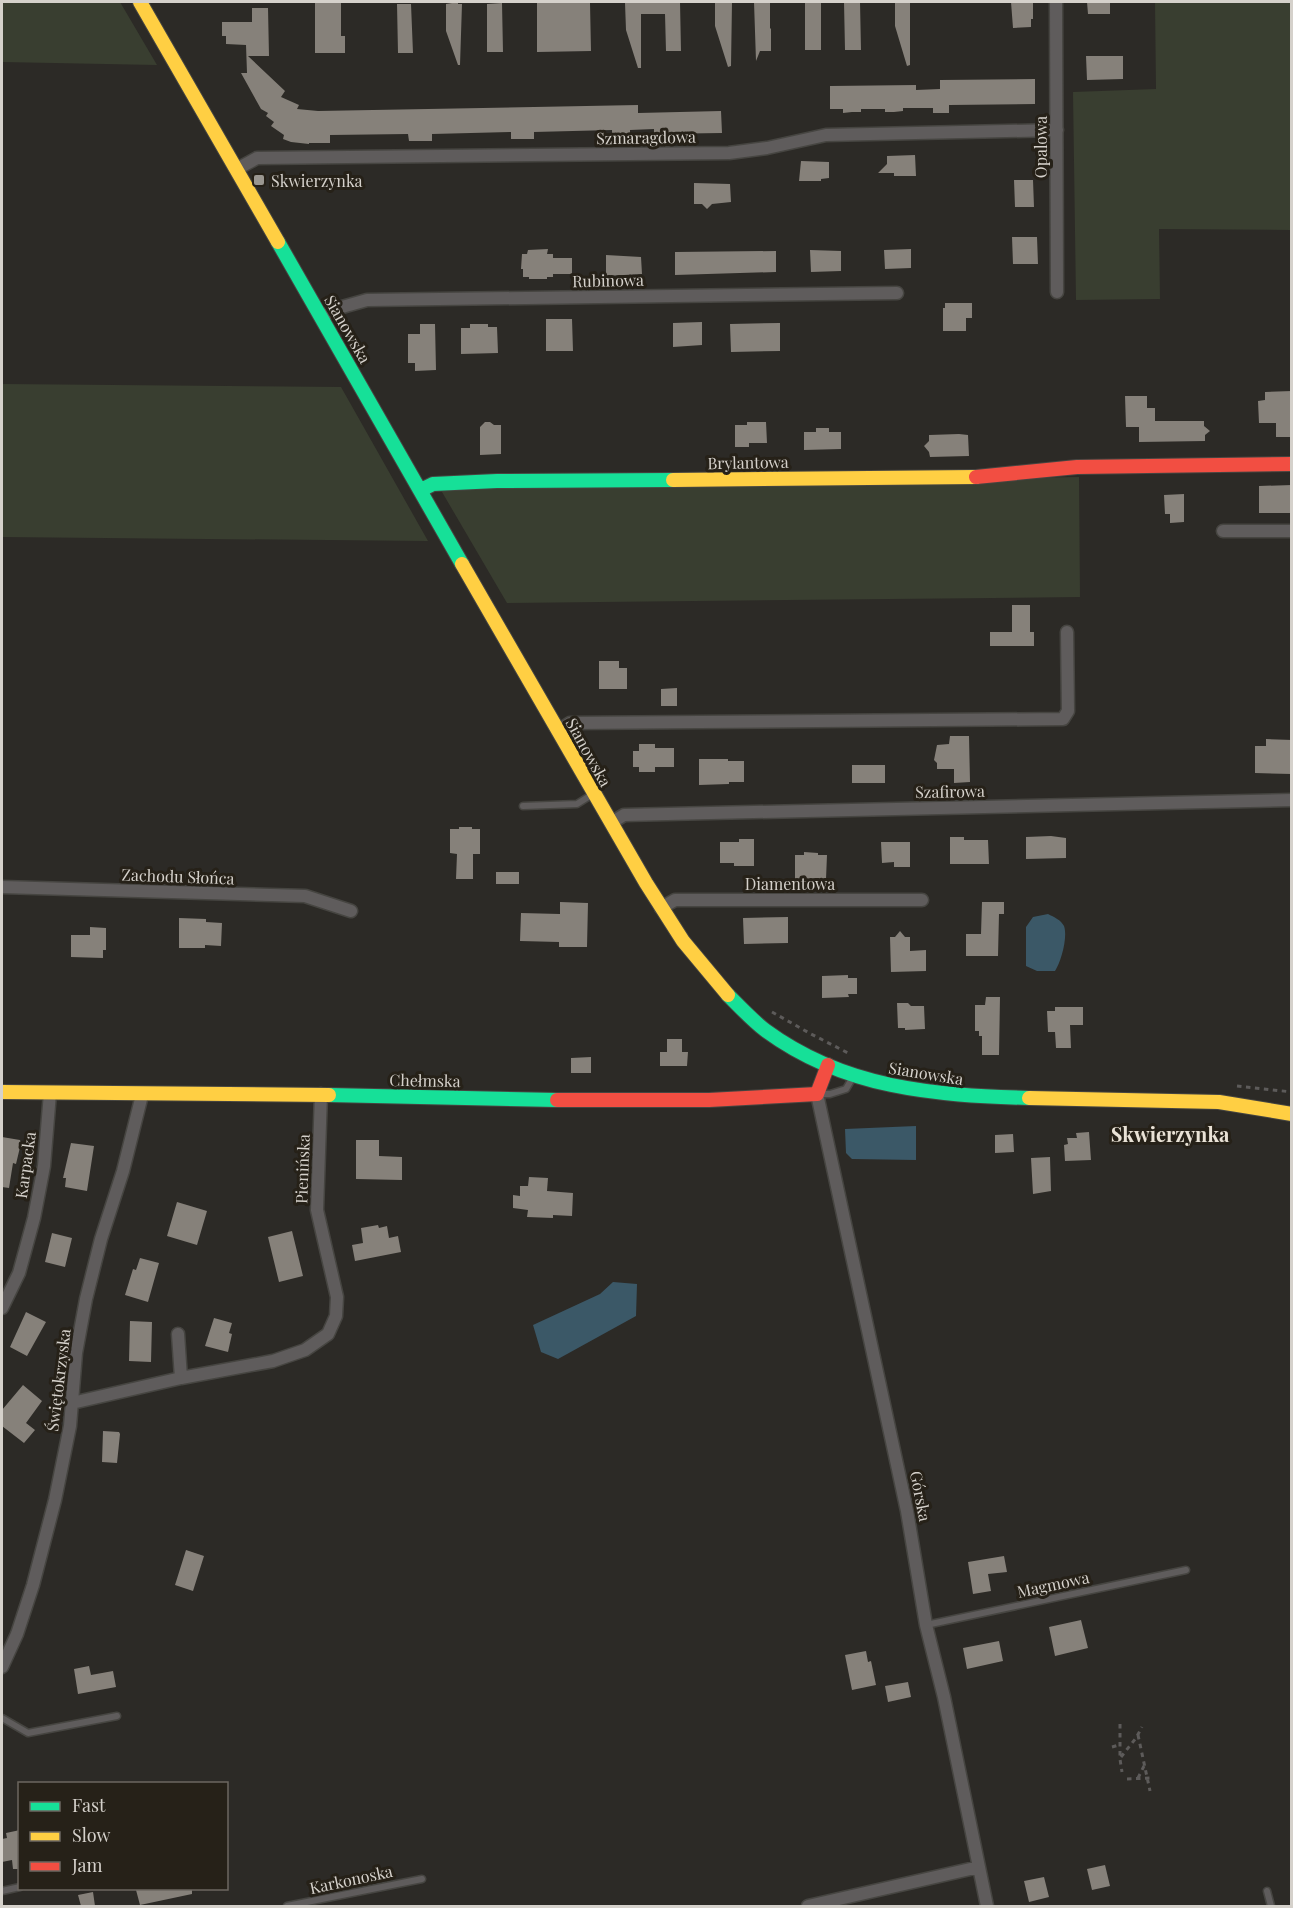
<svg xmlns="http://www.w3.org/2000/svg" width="1293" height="1908" viewBox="0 0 1293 1908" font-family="'Playfair Display',serif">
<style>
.green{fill:#393e30}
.water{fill:#3b5867}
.building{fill:#86817a}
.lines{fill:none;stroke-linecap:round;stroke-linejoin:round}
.lane-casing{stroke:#464541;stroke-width:9}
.street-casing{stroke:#464541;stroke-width:15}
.fast-casing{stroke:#464541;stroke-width:16}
.slow-casing{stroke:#464541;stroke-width:16}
.jam-casing{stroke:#464541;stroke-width:16}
.path{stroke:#5d5b5a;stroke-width:3;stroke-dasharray:4.5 4.5;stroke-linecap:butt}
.lane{stroke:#5f5c5c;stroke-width:6}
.street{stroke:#5f5c5c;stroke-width:12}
.fast{stroke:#16e098;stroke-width:14}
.slow{stroke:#ffcf43;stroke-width:14}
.jam{stroke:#f24e42;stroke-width:14}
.poi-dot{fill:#9a9791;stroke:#262118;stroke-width:2}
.labels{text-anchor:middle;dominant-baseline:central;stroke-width:6;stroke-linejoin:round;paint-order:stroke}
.street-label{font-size:16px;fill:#d5d1cb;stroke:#262118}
.poi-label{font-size:16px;fill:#d5d1cb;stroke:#262118;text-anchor:start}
.quarter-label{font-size:20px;font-weight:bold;fill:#e9e2d6;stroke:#262118}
</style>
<rect width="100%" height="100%" fill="#2c2a26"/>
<path class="green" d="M2,2H120L157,65L2,62Z
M1155,2H1291V230L1159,229L1160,299L1076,300L1073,92L1156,89Z
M2,384L341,387L428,541L2,537Z
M1079,477L1080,597L507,603L442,492L446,486Z"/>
<path class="water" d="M1048,914C1054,917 1061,920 1064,926C1068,937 1061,962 1055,971H1037L1026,966V927L1033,917Z
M916,1126V1160L852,1159L846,1153L845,1129Z
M613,1282L637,1284L636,1316L558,1359L541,1352L533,1325L600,1294Z"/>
<path class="building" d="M315,2H341V36H345V53H315Z
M458,2V4H462L460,65H458L446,31V4Z
M549,2L590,3L591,51L537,52V3Z
M638,2H680L681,51H666L665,14H641V68H638L626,30L625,3Z
M715,2H732L731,66L728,67L715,26Z
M754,2H770V29L771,28V51H760L756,61Z
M805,2H821V50H805Z
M844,2H860L861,50H845Z
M895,2H910V65L907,66L895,26Z
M1011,2H1033V19H1031V27L1013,28Z
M1087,2H1110V14H1088Z
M502,3L503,52H487V4Z
M397,4H411L413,53H398Z
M252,8H268L269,56H248L285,91L281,97L299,105L297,109L318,111L638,105V113L721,111L722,133L654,134V129L630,130V137H612V130L534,132V139H511V132L432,134V141H409L408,134L330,135V143H309V144L291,142L283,139L284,135L271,126L274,122L266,116L268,113L261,109L241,73H247L246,45L226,44V36H222V22H252Z
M1086,56H1123V79L1087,80Z
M1035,79V104L949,105V113H933V108H903V111L894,112H885V109H861V112H852L843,113V109H830V86L916,85V90L940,89V80Z
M915,155L916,176H894V173H878L887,164V156Z
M801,161L829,162V178L821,179V181H799Z
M1014,180H1033L1034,207H1015Z
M694,183L730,184L731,202L712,204L707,209L702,204H694Z
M1012,237H1037L1038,264H1013Z
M548,249L547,254H553V258H572V274H553V277H547V279H529V277H523V269H521L522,254H527L528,250Z
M911,249V268L885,269L884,250Z
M810,250L841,251V271L811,272Z
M776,251V272L675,275V252Z
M606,255L641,257L642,274L606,276Z
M945,303H972V318H966V331H943V308H945Z
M546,319H572L573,351H546Z
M702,322V345L673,347V323Z
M780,323V351L731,352L730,324Z
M420,324H435L436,370L415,371V363H408V334H420Z
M470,324H488V327H497L498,353L461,354V328H470Z
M1292,391V437H1276V423H1259L1258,401L1265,400V392Z
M1125,396H1147V408H1155V421H1204V426L1210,431L1205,435V441L1139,442V427H1126Z
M485,422H490L494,425H501V454L480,455V427Z
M747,422H766L767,443H749V447H735V425H747Z
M816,428H829V432H841V449L804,450V432H816Z
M959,434L968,435L969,456L930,457L929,452L924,446L929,441V435Z
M1292,485V513H1259V486Z
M1184,494V522L1170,523V514H1165L1164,495Z
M1012,605H1030V632H1034V646H990V632H1012Z
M599,661H619V668H627V689H599Z
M677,688V706H661V689Z
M950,736H969L970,782L954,783V769H937V763L934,760L937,745L949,744Z
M1266,739L1292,740V774L1255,773V746H1266Z
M639,744H655V748H674V767H655V772H639V767H633V751H639Z
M699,759H728V761H744V782H729V784L699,785Z
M852,765H885V783H852Z
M459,827H472V829H480V854H473V879H456L457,854L450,853V829H459Z
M1051,836L1066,838V858L1026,859V837Z
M950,837H964V840H988L989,864H950Z
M739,839H754V866H734V863H720V842H739Z
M881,842H910V867H894V862L882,863Z
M804,852L818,853V855H827L826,879H795V855H804Z
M496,872H519V884H496Z
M560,902L588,903L587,947H559V942L520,941L521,913L560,914Z
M982,902H1004V914H999L998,956H966V934H981Z
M788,917V943L744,944L743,918Z
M179,918L206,919V922L222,923L221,946L205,945V948H179Z
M90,927L106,928V950H103V958L71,957V935H90Z
M900,931L905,937H910V951L926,950V971L891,972L890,937H895Z
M848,975V978H857V994H848L849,997L822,998V976Z
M986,997H1000L999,1055H982V1036H979V1031H975V1005H985Z
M897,1003H908L911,1006H924L925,1029L905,1030V1028H898Z
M1055,1007H1083V1025H1070L1071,1048H1056L1055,1032H1048L1047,1011H1055Z
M667,1039H682V1052H688L687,1066H660V1052H667Z
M591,1057V1073H571V1058Z
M1089,1132L1091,1160L1065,1161L1064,1145L1068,1144L1067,1138H1077L1076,1133Z
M1013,1134L1014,1152L995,1153V1135Z
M2,1137L20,1140L21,1143L16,1164L13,1163L9,1188L2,1187Z
M356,1140H379V1156L402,1157V1180L356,1179Z
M71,1143L94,1146L87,1191L65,1187L66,1178H63Z
M1050,1157L1051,1191L1033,1194L1031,1158Z
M529,1177L548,1178L547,1191L573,1193L572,1216L553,1215V1218L527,1217L528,1210L513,1208V1195L520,1196V1186H528Z
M177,1202L207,1211L197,1245L167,1236Z
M378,1225L379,1228L387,1226L389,1238L398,1236L401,1252L355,1261L352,1245L363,1243L361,1228Z
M292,1231L303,1276L279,1282L268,1237Z
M52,1233L72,1238L65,1267L45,1262Z
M140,1258L159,1263L148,1302L125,1295L133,1269L136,1270Z
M26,1312L46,1322L27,1356L10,1347Z
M214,1318L232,1323L229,1333L232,1334L228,1352L205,1346Z
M130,1321L152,1322L151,1362L129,1361Z
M23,1385L42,1401L26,1423L35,1430L24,1443L2,1426V1410Z
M103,1431L119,1432L120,1434L117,1463L102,1462Z
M186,1550L204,1556L193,1591L175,1585Z
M1004,1556L1007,1572L988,1574L991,1591L973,1594L968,1562Z
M1081,1620L1088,1648L1055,1656L1049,1627Z
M999,1641L1003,1661L967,1669L963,1648Z
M866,1651L868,1662L871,1661L876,1685L852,1690L845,1655Z
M89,1666L91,1675L113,1671L116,1687L78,1694L74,1669Z
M908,1682L911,1697L888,1702L885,1686Z
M20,1830V1869H13L12,1860L2,1862V1839L7,1838L6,1833Z
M1105,1865L1110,1886L1092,1890L1087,1869Z
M1044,1877L1049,1897L1029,1902L1024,1881Z
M143,1888H192V1894L140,1905L136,1890Z
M93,1892L95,1906H81L78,1895Z"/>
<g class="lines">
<g class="lane-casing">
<path id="lane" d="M523,806L577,804L593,794
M820,1094H830L846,1089L853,1077
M926,1625L1186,1570
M2,1718L28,1733L117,1716
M2,1891L20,1887
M1267,1891L1271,1906
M287,1906L422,1879"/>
</g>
<g class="street-casing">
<path id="street" d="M1056,2L1057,292
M237,169L257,158L729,153L767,148L826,135L1057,130
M322,317L335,309L367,300L897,293
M1223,531H1292
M558,731L570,723L1063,719L1068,711L1067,632
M611,823L624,815L1292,800
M2,887L305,896L351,911
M661,908L675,900H922
M817,1094L907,1511L926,1625L944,1697L987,1906
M2,1308L19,1273L34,1218L44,1166L50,1093
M178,1334L181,1378L273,1361L305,1350L328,1334L336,1316L337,1297L317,1210L321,1094
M72,1403L181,1378
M2,1667L17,1634L33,1585L55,1500L70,1426L76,1353L86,1299L101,1239L123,1171L142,1095
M808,1906L979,1867"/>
</g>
<g class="fast-casing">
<path id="fast" d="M278,242L462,564
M421,490L433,484L497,481L673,480
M728,995C740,1007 752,1020 765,1030C845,1089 934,1095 1029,1098
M329,1095L557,1100"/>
</g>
<g class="slow-casing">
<path id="slow" d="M140,2L278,242
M673,480L976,477
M462,564L646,883L683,941L728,995
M2,1092L329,1095
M1029,1098L1219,1102L1292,1114"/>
</g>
<g class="jam-casing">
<path id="jam" d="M976,477L1077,467L1292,464
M557,1100H709L817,1094L828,1065"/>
</g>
<path class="path" d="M772,1012L811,1034L850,1054
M1237,1086L1292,1092
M1120,1724V1759L1122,1772
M1138,1735L1150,1791
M1112,1747L1119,1745
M1121,1757L1136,1738L1142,1727
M1138,1778L1144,1766
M1127,1779L1150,1778"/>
<use href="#lane" class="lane"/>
<use href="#street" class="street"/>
<use href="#fast" class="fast"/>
<use href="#slow" class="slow"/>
<use href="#jam" class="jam"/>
</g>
<rect class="poi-dot" x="253" y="174" width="12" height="12" rx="3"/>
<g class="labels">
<g class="street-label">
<text transform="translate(646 137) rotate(-1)">Szmaragdowa</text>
<text transform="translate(1040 147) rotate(-90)">Opalowa</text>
<text transform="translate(608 280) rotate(-1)">Rubinowa</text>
<text transform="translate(348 329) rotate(60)">Sianowska</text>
<text transform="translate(748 462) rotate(-1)">Brylantowa</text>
<text transform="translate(589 752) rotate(61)">Sianowska</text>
<text transform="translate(950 791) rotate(-1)">Szafirowa</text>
<text transform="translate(178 876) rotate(2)">Zachodu Słońca</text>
<text x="790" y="883">Diamentowa</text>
<text transform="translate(926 1073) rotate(9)">Sianowska</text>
<text transform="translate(425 1080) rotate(1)">Chełmska</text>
<text transform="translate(25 1165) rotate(-82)">Karpacka</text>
<text transform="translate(302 1169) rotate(-88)">Pienińska</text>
<text transform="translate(58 1380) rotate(-83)">Świętokrzyska</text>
<text transform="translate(921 1496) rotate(79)">Górska</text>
<text transform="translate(1053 1584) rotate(-12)">Magmowa</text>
<text transform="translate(351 1879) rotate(-12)">Karkonoska</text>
</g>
<g class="poi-label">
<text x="271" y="180">Skwierzynka</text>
</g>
<g class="quarter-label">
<text x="1170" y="1133">Skwierzynka</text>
</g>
</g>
<rect width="1293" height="1908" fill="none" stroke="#d5d1cb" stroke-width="6"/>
<rect x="18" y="1782" width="210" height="108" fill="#262118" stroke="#6c6760" stroke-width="1.5"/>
<rect x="30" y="1802" width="30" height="9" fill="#16e098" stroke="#6c6760" stroke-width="1.5"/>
<text x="72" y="1812" font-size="18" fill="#d5d1cb">Fast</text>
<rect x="30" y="1832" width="30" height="9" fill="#ffcf43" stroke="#6c6760" stroke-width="1.5"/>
<text x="72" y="1842" font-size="18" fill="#d5d1cb">Slow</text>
<rect x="30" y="1862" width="30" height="9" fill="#f24e42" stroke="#6c6760" stroke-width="1.5"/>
<text x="72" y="1872" font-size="18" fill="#d5d1cb">Jam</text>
</svg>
